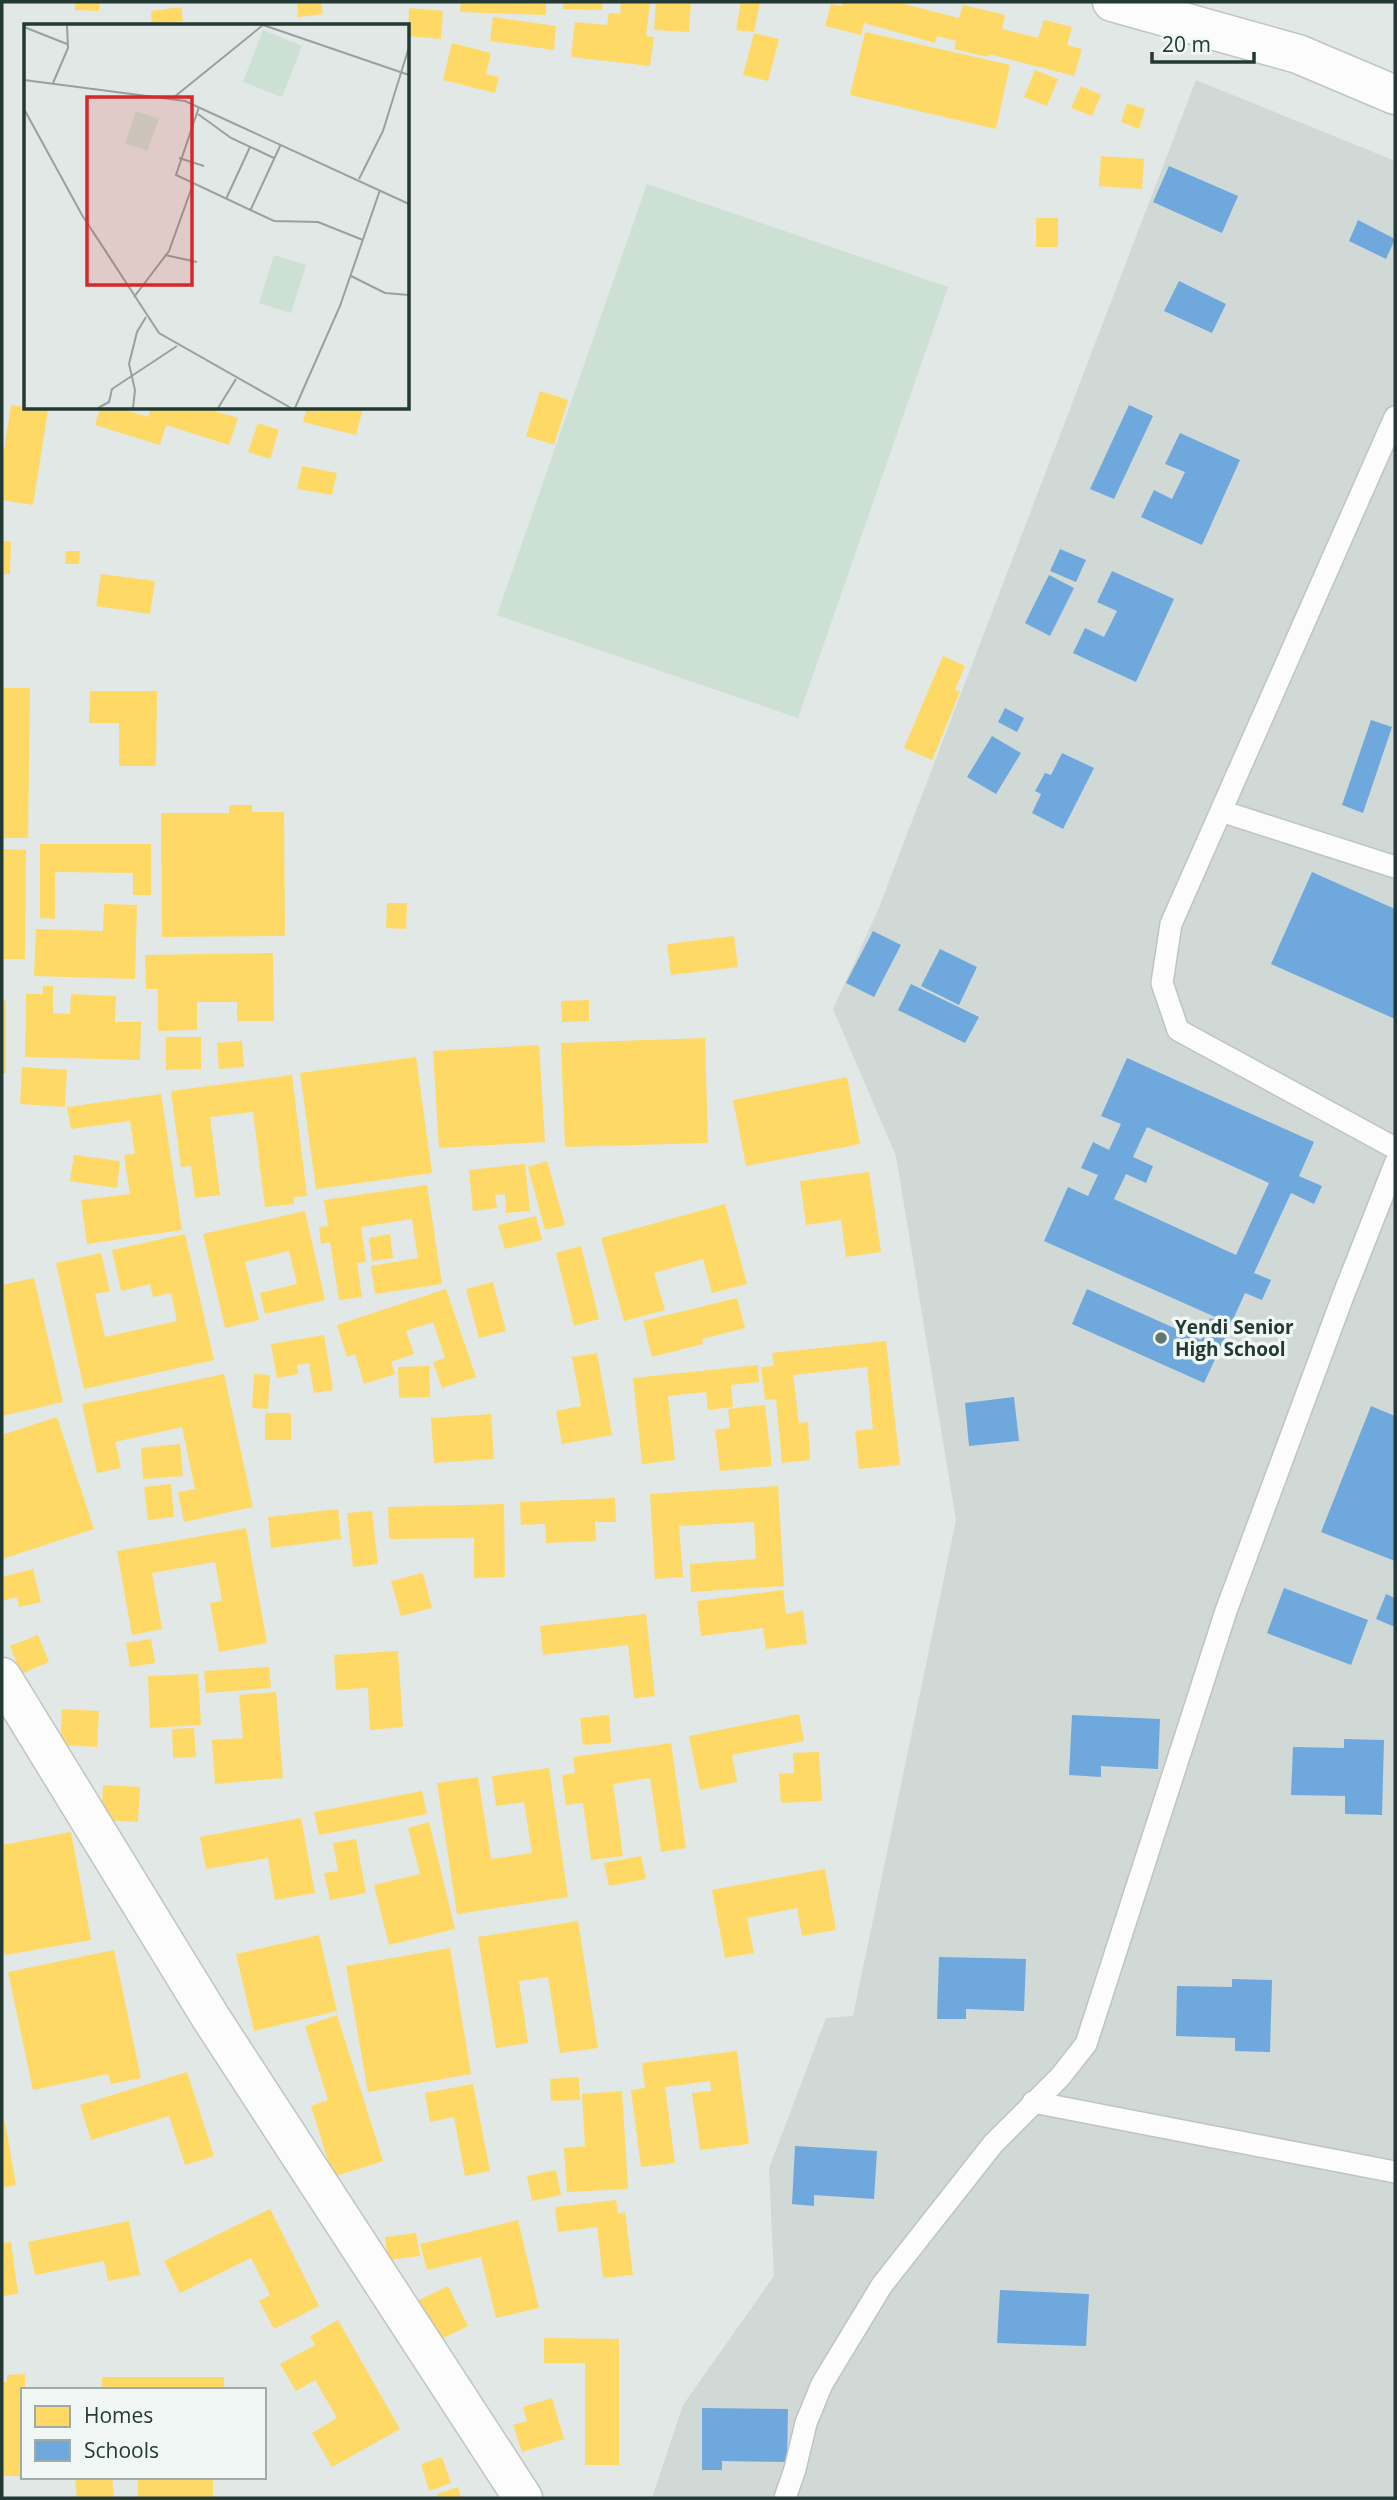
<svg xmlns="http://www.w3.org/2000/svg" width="1397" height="2500" viewBox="0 0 1397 2500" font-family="'Open Sans',sans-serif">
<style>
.built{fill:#d0d9d5}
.green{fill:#cce0d3}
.homes{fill:#ffd966}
.schools{fill:#6fa8dc;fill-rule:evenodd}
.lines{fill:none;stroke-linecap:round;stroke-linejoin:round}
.lane-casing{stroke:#bfc4c2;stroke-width:24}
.secondary-casing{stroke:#bfc5c3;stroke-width:41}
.lane{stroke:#fbfcfb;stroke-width:21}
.secondary{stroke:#fbfcfb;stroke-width:38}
.poi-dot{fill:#657672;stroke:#f0f7f4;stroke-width:2.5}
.labels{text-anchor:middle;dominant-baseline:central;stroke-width:7;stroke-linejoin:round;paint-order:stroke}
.poi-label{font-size:19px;font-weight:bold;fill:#223934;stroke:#f0f7f4;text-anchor:start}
.inset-road{fill:none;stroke:#95a29e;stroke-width:2}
.view{fill:#d62828;fill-opacity:0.15;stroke:#d62828;stroke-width:3.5}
.inset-edge{fill:none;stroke:#223934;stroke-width:3.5}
</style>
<rect width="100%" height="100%" fill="#e2e8e5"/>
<path class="built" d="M1196,80L1395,161V2498H652L683,2405L774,2276L769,2168L826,2018L853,2016L956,1520L896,1156L833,1009L878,910Z"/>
<path class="green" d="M647,184L948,287L798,718L497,615Z"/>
<path class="homes" d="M75,2H100L99,11L75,10Z
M297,2H321L323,14L298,17Z
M461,2H546V15L460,12Z
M563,2H603L602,10L563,9Z
M621,2H650L646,36L654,37L650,66L571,57L575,22L607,25L609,13L620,14Z
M656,2H691L689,32L654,30Z
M741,2H760L754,32L736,30Z
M843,2H896L959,18L963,5L1005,15L1002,29L1038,38L1044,20L1072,27L1067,45L1082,49L1074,76L989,54L988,57L954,49L956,41L937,36L935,43L864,23L861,35L825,26L831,4L842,6Z
M181,7L183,21L152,25L151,11Z
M409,8L443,11L441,39L408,36Z
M493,17L556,26L554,50L490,41Z
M865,32L1010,65L996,129L850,95Z
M754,33L779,39L768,81L743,75Z
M452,43L491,53L486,74L499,77L495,93L443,80Z
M1035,70L1058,79L1047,106L1024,97Z
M1081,86L1101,95L1092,116L1071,108Z
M1127,103L1145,109L1139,129L1121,122Z
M1101,156L1144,159L1142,189L1099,186Z
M1036,218H1058V247H1036Z
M540,391L568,400L554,445L526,436Z
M11,405L48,410L33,505L2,500V464Z
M100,408H120L148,417L151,408H204L238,418L229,445L166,425L160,445L95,425Z
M307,408H363L356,435L303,422Z
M258,423L279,430L270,459L248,452Z
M302,466L337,473L332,495L297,489Z
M2,541H11L10,574H2Z
M66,551H80L79,564H65Z
M101,574L155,581L150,614L96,606Z
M943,656L965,666L955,690L960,692L932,760L904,748Z
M2,688H30L28,838H2Z
M90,691H157L156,766H119V723H89Z
M229,805H252V812H284L285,936L162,937L161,813H229Z
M40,844H151V895H133V873L55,872V919L40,918Z
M2,849L26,850L25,959H2Z
M387,903H407L406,929L386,928Z
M104,904L137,905L135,979L34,976L36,929L103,931Z
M734,936L738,967L671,975L667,944Z
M273,953L274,1021H237V1002H197V1030L158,1031V989H146L145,955Z
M43,986H53V1013L70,1014L71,994L116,996L115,1022H141L140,1060L25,1057L26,994H43Z
M2,1000L6,1001V1073H2Z
M589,1000V1021L562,1022L561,1001Z
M166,1037H201V1069L166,1070Z
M705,1038L708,1143L565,1147L561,1043Z
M242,1041L244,1067L219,1069L217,1043Z
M539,1045L545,1142L439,1148L433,1051Z
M416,1057L432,1173L316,1189L300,1073Z
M22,1067L67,1070L65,1107L20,1104Z
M292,1075L307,1196L294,1197V1204L265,1207L253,1112L210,1117L220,1195L195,1198L191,1166L181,1167L171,1091Z
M847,1077L860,1144L746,1166L733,1100Z
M161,1094L182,1230L87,1244L81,1200L130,1194L124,1155L135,1154L130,1121L71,1129L67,1107Z
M74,1155L120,1161L117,1188L70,1181Z
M547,1161L565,1225L545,1230L528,1167Z
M525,1164L530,1211L506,1213L505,1194L495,1195L497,1208L473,1211L469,1170Z
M869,1172L881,1252L846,1257L841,1220L806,1225L800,1181Z
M427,1185L442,1284L375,1294L371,1266L418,1258L412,1219L361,1227L366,1262L357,1263L362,1297L339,1300L330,1242L321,1244L319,1227L328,1226L324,1200Z
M725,1204L747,1284L712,1293L703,1259L654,1273L665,1310L624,1321L601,1238Z
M305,1211L325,1300L265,1314L260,1293L297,1284L289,1251L245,1262L259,1320L225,1328L203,1234Z
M536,1216L542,1240L505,1249L498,1225Z
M185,1234L214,1360L84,1389L56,1263L101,1253L110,1291L95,1294L105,1337L177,1321L171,1293L153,1297L150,1284L121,1291L112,1250Z
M390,1234L393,1258L372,1261L369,1238Z
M581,1246L599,1319L574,1326L556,1253Z
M34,1278L63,1402L2,1416V1285Z
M493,1282L506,1331L479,1338L466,1289Z
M446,1289L476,1377L442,1388L433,1362L445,1358L433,1322L406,1331L414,1354L391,1362L395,1374L364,1384L355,1354L347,1357L337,1325Z
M737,1298L745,1328L702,1339L703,1344L652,1357L643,1321Z
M324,1335L333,1390L314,1393L309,1363L297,1365L298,1374L277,1378L271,1344Z
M886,1341L900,1465L859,1469L855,1431L873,1429L867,1367L793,1375L799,1423L808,1422L810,1460L782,1463L776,1399L765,1400L761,1367L774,1366L772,1353Z
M597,1353L612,1435L562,1444L556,1411L581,1406L572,1357Z
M758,1365L759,1382L731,1385L733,1407L708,1410L706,1392L668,1396L675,1460L642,1464L633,1378Z
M429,1366L430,1397L399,1398L398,1367Z
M224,1374L253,1507L184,1522L178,1492L195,1489L182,1427L115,1442L121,1468L97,1473L82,1404Z
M254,1374L270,1375L268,1409L252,1408Z
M765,1405L772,1466L720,1471L715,1430L730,1428L728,1409Z
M265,1413H291V1440H265Z
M491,1414L494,1459L434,1463L431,1418Z
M57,1417L94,1529L2,1559V1435Z
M180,1444L183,1476L143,1479L141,1448Z
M171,1484L174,1517L148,1520L144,1487Z
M778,1486L784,1586L691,1592L690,1564L756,1559L754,1522L679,1526L683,1577L655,1579L650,1494Z
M615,1498L616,1522H595L596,1541L546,1543L545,1524L521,1525L520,1502Z
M504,1504L505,1577L474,1578V1538L389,1539L388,1507Z
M338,1509L341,1539L271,1548L268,1517Z
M372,1511L378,1564L353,1567L347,1513Z
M246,1528L267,1643L219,1652L210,1603L222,1601L215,1562L152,1573L162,1629L132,1635L117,1551Z
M33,1569L41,1602L19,1607L17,1597L2,1601V1577Z
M423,1573L432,1608L401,1616L391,1581Z
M783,1590L786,1614L803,1611L807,1644L766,1649L763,1628L701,1636L697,1601Z
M646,1614L655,1696L634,1698L628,1645L543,1655L540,1626Z
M38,1635L49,1662L21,1674L10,1646Z
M151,1639L155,1663L130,1667L126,1643Z
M398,1651L403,1727L370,1730L368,1688L336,1690L334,1655Z
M269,1667L271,1688L206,1693L204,1671Z
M198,1674L201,1725L150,1728L148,1676Z
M276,1692L283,1778L215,1784L212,1740L243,1738L239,1695Z
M62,1709L99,1711L97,1747L60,1745Z
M799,1714L804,1741L732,1755L737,1782L700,1790L689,1736Z
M609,1715L611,1743L583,1745L580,1718Z
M194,1728L196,1757L173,1758L172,1729Z
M671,1743L686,1848L661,1852L650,1778L613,1784L623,1856L591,1860L583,1803L566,1805L562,1775L575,1773L573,1757Z
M819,1752L822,1801L781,1803L779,1774L794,1773L793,1753Z
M549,1768L568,1897L457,1914L437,1783L478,1777L491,1859L532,1853L524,1802L496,1806L492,1776Z
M103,1785L140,1787L138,1822L101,1820Z
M422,1791L427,1814L319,1835L314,1812Z
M301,1818L315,1893L275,1900L268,1858L206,1869L200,1837Z
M429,1822L455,1929L389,1945L374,1885L420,1874L408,1828Z
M71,1832L91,1940L5,1955L2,1941V1845Z
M356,1839L366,1893L330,1900L324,1873L338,1871L333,1843Z
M641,1856L646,1879L609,1886L604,1863Z
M825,1869L836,1930L802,1936L797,1908L747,1918L754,1953L725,1958L712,1890Z
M578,1921L598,2048L560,2053L548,1977L519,1981L528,2043L496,2048L478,1937Z
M319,1935L337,2011L254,2031L236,1954Z
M450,1948L471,2074L368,2092L346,1966Z
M114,1950L141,2078L111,2084L108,2074L33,2090L8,1972Z
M337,2015L383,2161L333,2177L311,2106L328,2100L305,2026Z
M737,2051L749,2144L700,2150L692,2093L711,2091L710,2081L665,2087L675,2163L641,2167L631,2090L645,2088L642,2063Z
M187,2072L214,2156L185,2165L169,2116L91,2140L80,2105Z
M579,2077L580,2100L551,2101L550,2079Z
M473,2084L490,2171L465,2176L454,2117L430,2122L425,2093Z
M622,2091L628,2189L567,2192L564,2148L585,2146L582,2094Z
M5,2122L16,2185L2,2188V2123Z
M556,2170L561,2195L532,2201L527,2176Z
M616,2200L618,2214L625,2212L633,2275L603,2278L597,2227L558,2232L555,2207Z
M270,2209L319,2306L274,2329L259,2301L270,2295L251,2258L180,2293L164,2261Z
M518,2220L539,2308L496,2318L481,2257L427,2270L420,2244Z
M129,2221L140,2275L108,2281L104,2261L35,2275L28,2242Z
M416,2233L420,2256L388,2260L385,2237Z
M11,2242L18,2294L2,2296V2243Z
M448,2286L468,2326L437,2341L417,2301Z
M338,2320L400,2429L332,2467L312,2433L337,2418L315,2380L296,2391L280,2364L315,2345L310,2336Z
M544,2338L619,2339V2465H585V2363H544Z
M25,2374V2390H23V2476H2V2382H7V2375Z
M102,2377H224V2390H102Z
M552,2398L564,2439L522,2452L513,2425L527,2421L523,2407Z
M442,2457L451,2483L429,2491L421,2464Z
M75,2477H112L114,2498H77Z
M138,2477H213V2498H138Z
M458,2487L461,2498H438L437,2494Z"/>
<path class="schools" d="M1169,166L1238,196L1222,233L1153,202Z
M1358,220L1395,239L1386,259L1349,241Z
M1179,281L1226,304L1212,333L1164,311Z
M1129,405L1153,416L1114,499L1090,489Z
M1180,433L1240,460L1202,545L1141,517L1154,490L1172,499L1185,472L1165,464Z
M1060,549L1086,560L1076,582L1050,571Z
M1112,571L1174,599L1136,682L1073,653L1085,628L1104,637L1117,611L1097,602Z
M1049,575L1074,588L1050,636L1025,623Z
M1005,708L1024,718L1017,732L998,722Z
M1371,720L1392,727L1363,813L1342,805Z
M992,736L1021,753L996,794L967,777Z
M1062,753L1094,768L1063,829L1032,813L1041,794L1035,791L1045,773L1051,775Z
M1312,872L1395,909V1019L1271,964Z
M873,931L901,945L874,997L846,983Z
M940,949L977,967L959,1005L921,986Z
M911,984L979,1017L965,1043L898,1010Z
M1127,1058L1314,1142L1299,1176L1322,1186L1314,1204L1291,1193L1254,1273L1271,1280L1262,1300L1245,1293L1231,1324L1044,1241L1068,1187L1088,1196L1098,1175L1081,1168L1093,1142L1109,1150L1121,1124L1101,1116ZM1147,1127L1269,1183L1236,1255L1114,1199L1126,1174L1146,1183L1153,1166L1133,1157Z
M1087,1289L1201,1340L1210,1318L1230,1327L1204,1383L1072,1324Z
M1014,1397L1019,1441L969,1446L965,1403Z
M1371,1406L1395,1416V1561L1321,1532Z
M1284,1588L1368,1620L1351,1665L1267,1633Z
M1386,1594L1395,1598V1627L1376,1619Z
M1072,1715L1160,1719L1158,1769L1101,1766V1777L1069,1775Z
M1344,1739L1384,1740L1382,1815L1345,1814V1796L1291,1795L1293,1747L1344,1748Z
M939,1957L1026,1959L1024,2011L966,2009V2019H937Z
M1232,1979L1272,1980L1270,2052L1235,2051V2038L1176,2036L1177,1986L1232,1987Z
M795,2146L877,2151L874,2199L814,2195V2206L792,2204Z
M1000,2290L1089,2294L1086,2346L997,2343Z
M702,2408L788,2409L787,2462L722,2461V2470H702Z"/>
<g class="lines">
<g class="lane-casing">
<path id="lane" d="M1395,417L1171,924L1162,983L1178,1030L1395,1148
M1221,811L1395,867
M1033,2102L1395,2172
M785,2498L795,2469L806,2423L822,2384L882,2285L993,2144L1060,2077L1086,2044L1226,1611L1343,1296L1395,1164"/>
</g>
<g class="secondary-casing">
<path id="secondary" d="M1112,2L1298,54L1395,95
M2,1677L211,2018L523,2498"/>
</g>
<use href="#lane" class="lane"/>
<use href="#secondary" class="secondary"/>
</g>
<circle class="poi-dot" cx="1161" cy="1338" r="7"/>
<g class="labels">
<g class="poi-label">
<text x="1175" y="1327">Yendi Senior<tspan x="1175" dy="22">High School</tspan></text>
</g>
</g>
<g transform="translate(24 24)">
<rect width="385" height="385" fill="#e2e8e5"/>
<path d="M239,6L278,22L258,73L219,58ZM112,87L135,95L123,127L101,119ZM250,231L282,241L267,289L235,279Z" fill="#cce0d3"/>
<path class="inset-road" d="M239,1L385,51M0,3L43,20M0,56L161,77L385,180M29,59L44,24L43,1M149,74L239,1M175,83L152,151L250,197L294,198L339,216M0,85L58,191L135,309L267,384M174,90L207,114L250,134M155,134L180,142M335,155L359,107L385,23M202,175L226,123M226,187L257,120M141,231L173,238M327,252L361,269L385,271M110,273L145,227L169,160M74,384L85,378L88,365L153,322M109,384L111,366L105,340L113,308L122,293M194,384L212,355M271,384L316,282L356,166"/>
<path class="view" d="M63,73H168V261H63Z"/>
<rect width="385" height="385" class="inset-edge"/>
</g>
<rect width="1397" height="2500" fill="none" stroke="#223934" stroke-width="7"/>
<rect x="21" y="2388" width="245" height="91" fill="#f0f7f4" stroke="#9eaba7" stroke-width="2"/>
<rect x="35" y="2406" width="35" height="21" fill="#ffd966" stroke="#9eaba7" stroke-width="2"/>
<text x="84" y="2423" font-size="21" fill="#223934">Homes</text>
<rect x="35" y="2440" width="35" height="21" fill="#6fa8dc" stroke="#9eaba7" stroke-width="2"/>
<text x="84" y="2458" font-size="21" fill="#223934">Schools</text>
<path d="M1152 52v10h102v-10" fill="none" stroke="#223934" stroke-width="3.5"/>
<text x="1162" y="52" font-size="21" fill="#223934" stroke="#f0f7f4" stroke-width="5" paint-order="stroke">20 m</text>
</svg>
